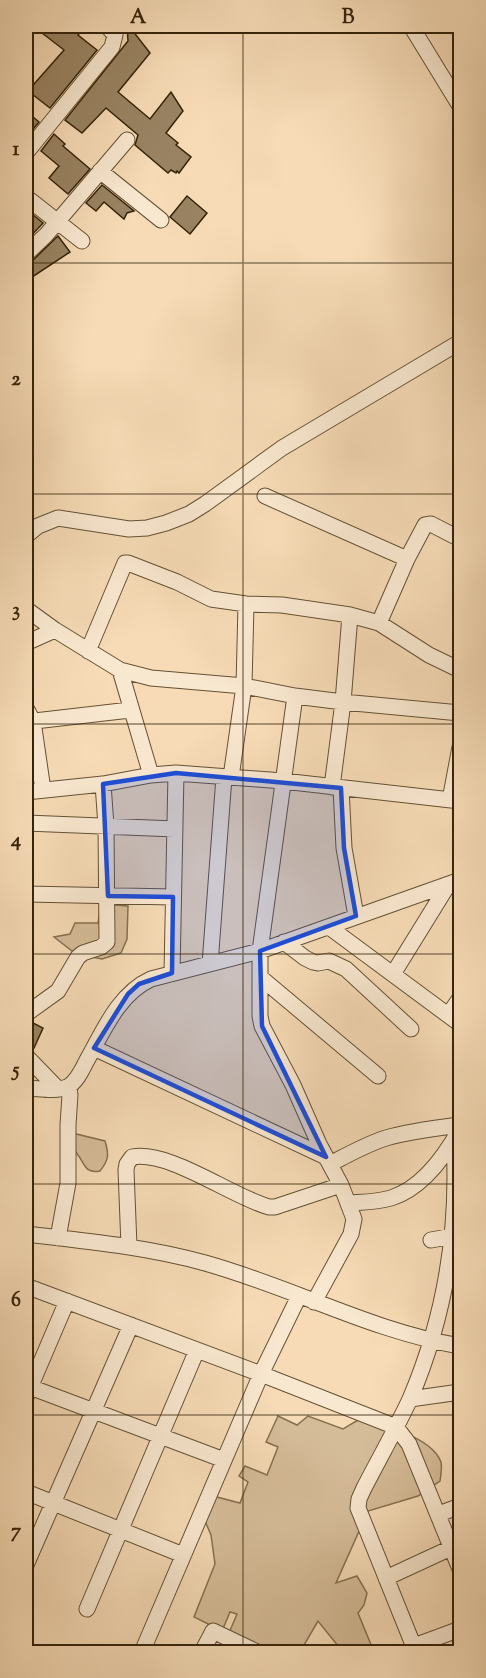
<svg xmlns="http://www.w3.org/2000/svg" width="486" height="1678" viewBox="0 0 486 1678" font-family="'Sorts Mill Goudy',serif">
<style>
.green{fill:#d5bc98;stroke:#857050;stroke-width:1.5}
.building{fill:#998362;stroke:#352308;stroke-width:1.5}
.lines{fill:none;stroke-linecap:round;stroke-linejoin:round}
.minor-casing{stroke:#655134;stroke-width:17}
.minor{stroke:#f9e8d0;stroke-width:15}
.marked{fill:#1d4ed8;fill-opacity:0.2;stroke:#1d4ed8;stroke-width:4.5;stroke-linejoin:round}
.grid{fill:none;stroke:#352308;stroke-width:1.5;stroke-opacity:0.55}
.neatline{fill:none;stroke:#352308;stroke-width:2}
.grid-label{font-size:20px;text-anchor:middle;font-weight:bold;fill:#352308}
</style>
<rect width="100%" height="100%" fill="#f6dbb6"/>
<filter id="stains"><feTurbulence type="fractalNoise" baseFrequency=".00333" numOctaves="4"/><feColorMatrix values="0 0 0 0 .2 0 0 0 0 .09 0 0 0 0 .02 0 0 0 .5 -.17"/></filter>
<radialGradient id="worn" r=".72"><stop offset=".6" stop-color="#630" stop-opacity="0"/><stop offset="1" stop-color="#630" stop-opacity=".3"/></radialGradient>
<path class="green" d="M101,904L128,906L127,939L121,953L102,959L76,954L54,937L70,934L75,923H98Z
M68,1132L105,1141C109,1154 109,1160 100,1171C85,1174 85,1164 78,1155C71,1145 70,1144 68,1132Z
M278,1416L297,1425L308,1416L343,1429L358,1420C382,1425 431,1436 441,1462C442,1467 441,1475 440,1481L418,1496L368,1511L336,1583L357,1576L367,1593L364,1605L358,1613L374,1652H343L318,1621L300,1652H253L229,1633L237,1614L230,1612L222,1631L194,1617L215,1564L211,1535L205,1521L213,1496L240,1503L248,1482L239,1476L245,1466L267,1475L278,1447L266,1442Z"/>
<path class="building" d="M33,26H85L78,35L97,50L50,108L28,91L64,50Z
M127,26H129L150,53L118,92L150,119L171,92L183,111L166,133L178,143L176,145L191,157L179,173L177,171L176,173L171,170L168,173L135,145L138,135L106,108L82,133L65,120L128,41Z
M26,111L39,122L28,135L26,133Z
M54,134L65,144L63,146L90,169L68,194L49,178L59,166L41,151Z
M102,185L134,211L127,213L124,219L104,202L96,211L86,203Z
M187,196L207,213L190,234L170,217Z
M26,209L43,223L29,238L26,235Z
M58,236L70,252L26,281V272L33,263L31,262Z
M31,1022L43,1028L34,1048L26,1044V1024Z"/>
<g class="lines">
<g class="minor-casing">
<path id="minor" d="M411,26L460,106
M26,153L112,47L115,35L107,26
M100,171L161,220
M26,197L82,241
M26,254L46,235L127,140
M265,496L407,559
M26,536L38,526L58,518L129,529L147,528L166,523L189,514L205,504L282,448L460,342
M26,609L55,630L120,670L151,678L244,686L295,696L343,702L460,713
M379,623L407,559L425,525L431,524L460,539
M26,643L55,630
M88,651L125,563H128L177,582L211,599L246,604L282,605L350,615L379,623L429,655L460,670
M120,670L151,775
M295,696L260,951V1016L262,1026L293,1085L319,1144L341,1185L354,1219L351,1234L314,1302
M26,708L33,721L43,790
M26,722L130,710
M231,777L244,686L246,604
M332,787L343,702L350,615
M341,788L344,848L356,916
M26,792L103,784L151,775L176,773L283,781L460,801
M450,800L460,747
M26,823L175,829
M26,894L173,897
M329,927L460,1024
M284,942L305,958L313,962L318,963L329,961L346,969L411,1029
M210,964L224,777
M172,973L176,773
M393,974L448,885
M260,977L378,1076
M26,1014L58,991L78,957L83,953L101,947L107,942L106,826L103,784
M449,1014L460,998
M94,1048L326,1157
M26,1056L58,1089
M26,1088C38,1088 55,1092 67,1087C76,1083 82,1070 86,1062C103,1032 118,994 151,979L260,951L460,880
M330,1164C349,1154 367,1144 386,1138C410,1131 436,1128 460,1125
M349,1203C363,1202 378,1202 391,1198C423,1188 445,1156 460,1129
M26,1234C86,1241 147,1247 205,1263C292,1287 371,1331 460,1346
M58,1238L68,1183V1125L70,1095L69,1087
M431,1240L453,1236
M129,1246L126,1170L127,1164L132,1157C170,1150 232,1197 269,1207H275L341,1185
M26,1286L261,1374L396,1427L409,1444L460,1569
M30,1387L224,1460
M26,1397L67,1301
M410,1399L460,1392
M26,1492L183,1555
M439,1514L460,1506
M26,1565L131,1325
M386,1578L453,1547
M87,1609L197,1350
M414,1646L460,1629
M142,1652L261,1374L299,1296
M202,1652L213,1631L257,1652
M416,1652L358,1508L359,1499L364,1488C379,1459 396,1429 410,1399C445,1317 459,1230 454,1141"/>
</g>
<use href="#minor" class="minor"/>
</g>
<path class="marked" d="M176,773L341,788L344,848L356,916L260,951L262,1026L326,1157L94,1048L128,994L139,984L172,973L173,897L108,896L103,784Z"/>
<path class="grid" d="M243,26V1652M26,263H460M26,494H460M26,724H460M26,954H460M26,1184H460M26,1415H460"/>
<rect width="486" height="1678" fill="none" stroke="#f6dbb6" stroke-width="66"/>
<rect x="33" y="33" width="420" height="1612" class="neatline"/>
<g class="grid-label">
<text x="138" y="23">A</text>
<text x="348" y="23">B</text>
<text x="16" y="155">1</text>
<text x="16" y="385">2</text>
<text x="16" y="616">3</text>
<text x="16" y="846">4</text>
<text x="16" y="1076">5</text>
<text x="16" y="1306">6</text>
<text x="16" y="1537">7</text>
</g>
<rect width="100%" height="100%" filter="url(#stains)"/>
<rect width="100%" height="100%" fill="url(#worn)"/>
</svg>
